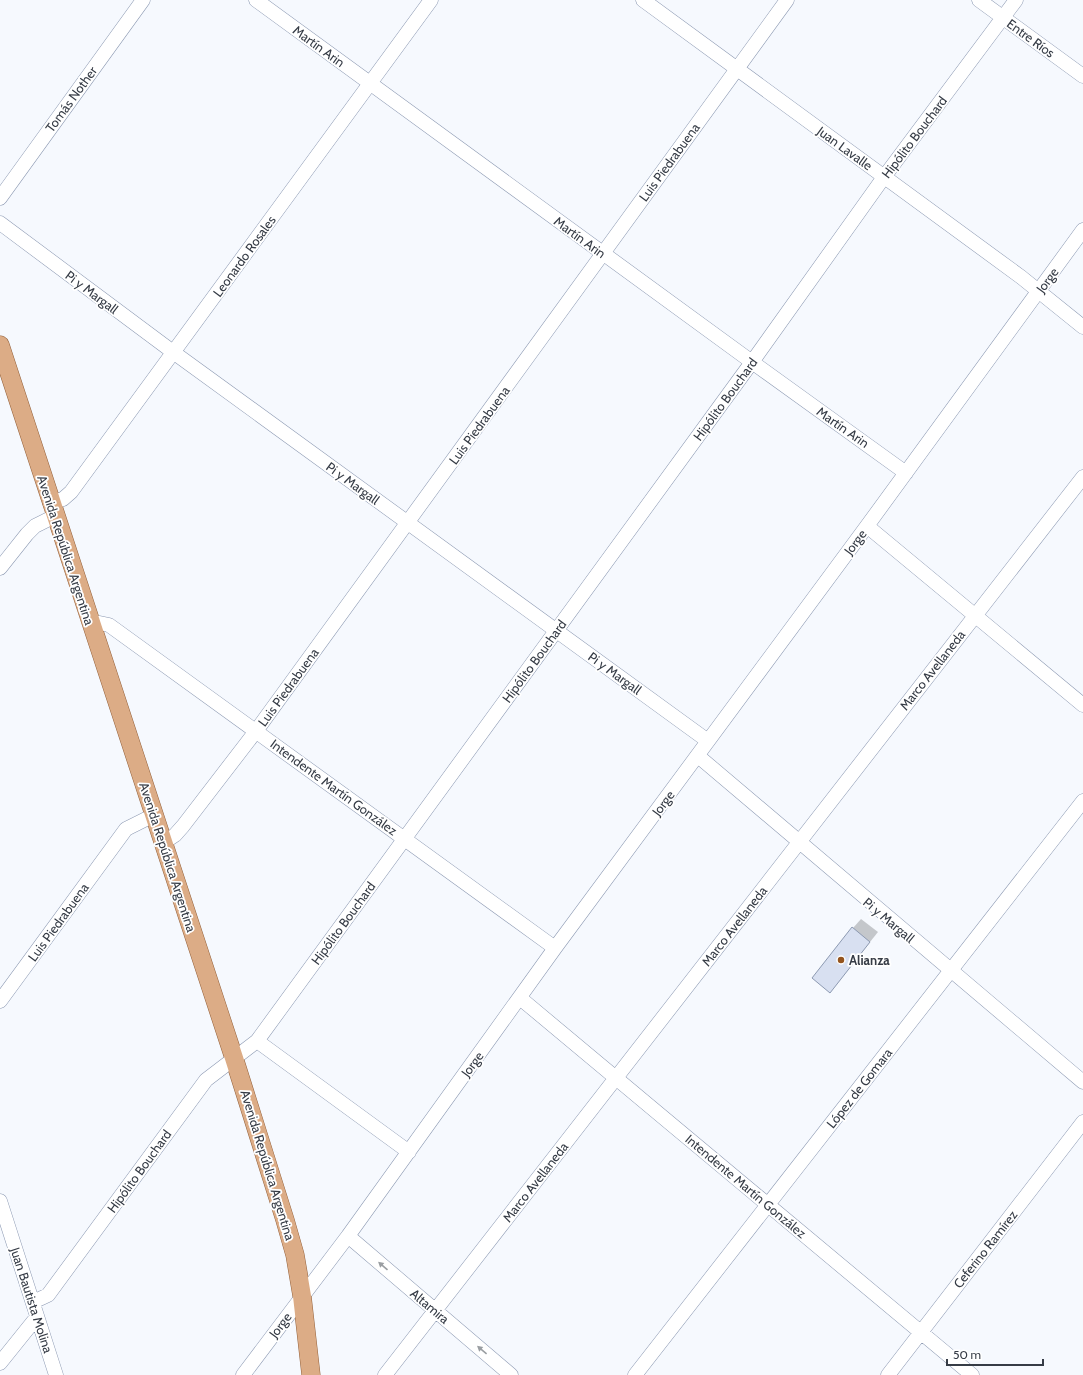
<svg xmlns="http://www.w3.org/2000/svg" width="1083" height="1375" viewBox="0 0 1083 1375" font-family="Cabin,sans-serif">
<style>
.shadow{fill:#0003}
.building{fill:#d8e0f1;stroke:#8d9ab2}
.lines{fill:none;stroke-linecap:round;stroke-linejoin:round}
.minor-casing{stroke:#8c99b2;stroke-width:15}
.major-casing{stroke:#93613b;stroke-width:19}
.minor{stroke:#fff;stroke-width:14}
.major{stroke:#dcac86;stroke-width:18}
.oneway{fill:#9a9ea2}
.poi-dot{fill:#94541e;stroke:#fff;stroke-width:1.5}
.labels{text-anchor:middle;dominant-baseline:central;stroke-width:3.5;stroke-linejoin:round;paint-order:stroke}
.street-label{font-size:13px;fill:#363c46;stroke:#fff}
.poi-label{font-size:13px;font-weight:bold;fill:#363c46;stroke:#fff;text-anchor:start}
</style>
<rect width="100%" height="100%" fill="#f6f9fe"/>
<path class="shadow" d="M861,919L878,932L830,992L853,928Z"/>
<path class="building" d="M852,927L870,942L830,993L812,978Z"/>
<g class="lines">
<g class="minor-casing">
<path id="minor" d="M256,0L752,362L906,473
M643,0L1021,277L1083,327
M979,0L1083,76
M0,198L143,0
M0,223L173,352L708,741
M50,503L63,499L71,492L431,0
M867,526L1083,705
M0,568L27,534L35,526L55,516
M90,621L109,625L555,948
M698,756L1083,1082
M163,843L175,835L183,826L256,731L787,0
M520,998L972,1375
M0,1001L126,829L154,815
M257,1041L409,1152
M0,1201L56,1375
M348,1236L511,1375
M33,1302L48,1295L206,1080L257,1041L752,362L884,177L1016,0
M0,1363L37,1317
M243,1375L348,1236L555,948L867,526L1083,230
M385,1375L1083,477
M635,1375L1083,801
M888,1375L1083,1122"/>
</g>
<g class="major-casing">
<path id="major" d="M0,345L234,1058L285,1220L295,1255L302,1296L311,1375"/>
</g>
<use href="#minor" class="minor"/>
<use href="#major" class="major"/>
</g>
<defs><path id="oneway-solid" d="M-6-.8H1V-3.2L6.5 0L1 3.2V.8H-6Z"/></defs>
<g class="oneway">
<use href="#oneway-solid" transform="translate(383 1266) rotate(-139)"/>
<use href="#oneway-solid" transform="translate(482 1350) rotate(-140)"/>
</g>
<circle class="poi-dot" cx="841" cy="960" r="4"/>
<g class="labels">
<g class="street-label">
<text transform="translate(1031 38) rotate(36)">Entre Ríos</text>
<text transform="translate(319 46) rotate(36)">Martín Arin</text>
<text transform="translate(71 99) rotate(-54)">Tomás Nother</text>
<text transform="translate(914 137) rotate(-53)">Hipólito Bouchard</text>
<text transform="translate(845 148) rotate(36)">Juan Lavalle</text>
<text transform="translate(669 162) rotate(-54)">Luis Piedrabuena</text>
<text transform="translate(580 237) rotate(36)">Martín Arin</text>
<text transform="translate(244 256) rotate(-54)">Leonardo Rosales</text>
<text transform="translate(1047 280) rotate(-54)">Jorge</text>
<text transform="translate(92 292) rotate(37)">Pi y Margall</text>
<text transform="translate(725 399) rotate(-54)">Hipólito Bouchard</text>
<text transform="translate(479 425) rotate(-54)">Luis Piedrabuena</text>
<text transform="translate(843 427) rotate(35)">Martín Arin</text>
<text transform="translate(353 483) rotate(36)">Pi y Margall</text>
<text transform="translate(855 542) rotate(-53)">Jorge</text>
<text transform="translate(66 550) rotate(72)">Avenida República Argentina</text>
<text transform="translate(534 661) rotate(-54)">Hipólito Bouchard</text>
<text transform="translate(932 670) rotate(-52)">Marco Avellaneda</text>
<text transform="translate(615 673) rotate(36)">Pi y Margall</text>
<text transform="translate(288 687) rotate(-54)">Luis Piedrabuena</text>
<text transform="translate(334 787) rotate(36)">Intendente Martín González</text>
<text transform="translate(663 803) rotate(-53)">Jorge</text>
<text transform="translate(168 857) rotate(72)">Avenida República Argentina</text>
<text transform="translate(889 920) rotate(40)">Pi y Margall</text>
<text transform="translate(58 922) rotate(-54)">Luis Piedrabuena</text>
<text transform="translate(343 923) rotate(-54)">Hipólito Bouchard</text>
<text transform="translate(734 926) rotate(-52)">Marco Avellaneda</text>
<text transform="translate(472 1064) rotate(-54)">Jorge</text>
<text transform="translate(859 1088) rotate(-52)">López de Gomara</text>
<text transform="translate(268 1165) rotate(73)">Avenida República Argentina</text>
<text transform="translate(139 1171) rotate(-54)">Hipólito Bouchard</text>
<text transform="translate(535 1182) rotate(-52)">Marco Avellaneda</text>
<text transform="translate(746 1186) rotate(40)">Intendente Martín González</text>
<text transform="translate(985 1249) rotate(-52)">Ceferino Ramírez</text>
<text transform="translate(32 1300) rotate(72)">Juan Bautista Molina</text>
<text transform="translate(430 1306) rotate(40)">Altamira</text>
<text transform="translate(280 1325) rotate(-53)">Jorge</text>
</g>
<g class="poi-label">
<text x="849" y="960">Alianza</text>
</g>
</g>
<path d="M947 1359v6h96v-6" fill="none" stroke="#363c46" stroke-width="2"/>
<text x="953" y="1359" font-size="12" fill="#363c46" stroke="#ffffff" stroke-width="3" paint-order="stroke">50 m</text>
</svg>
